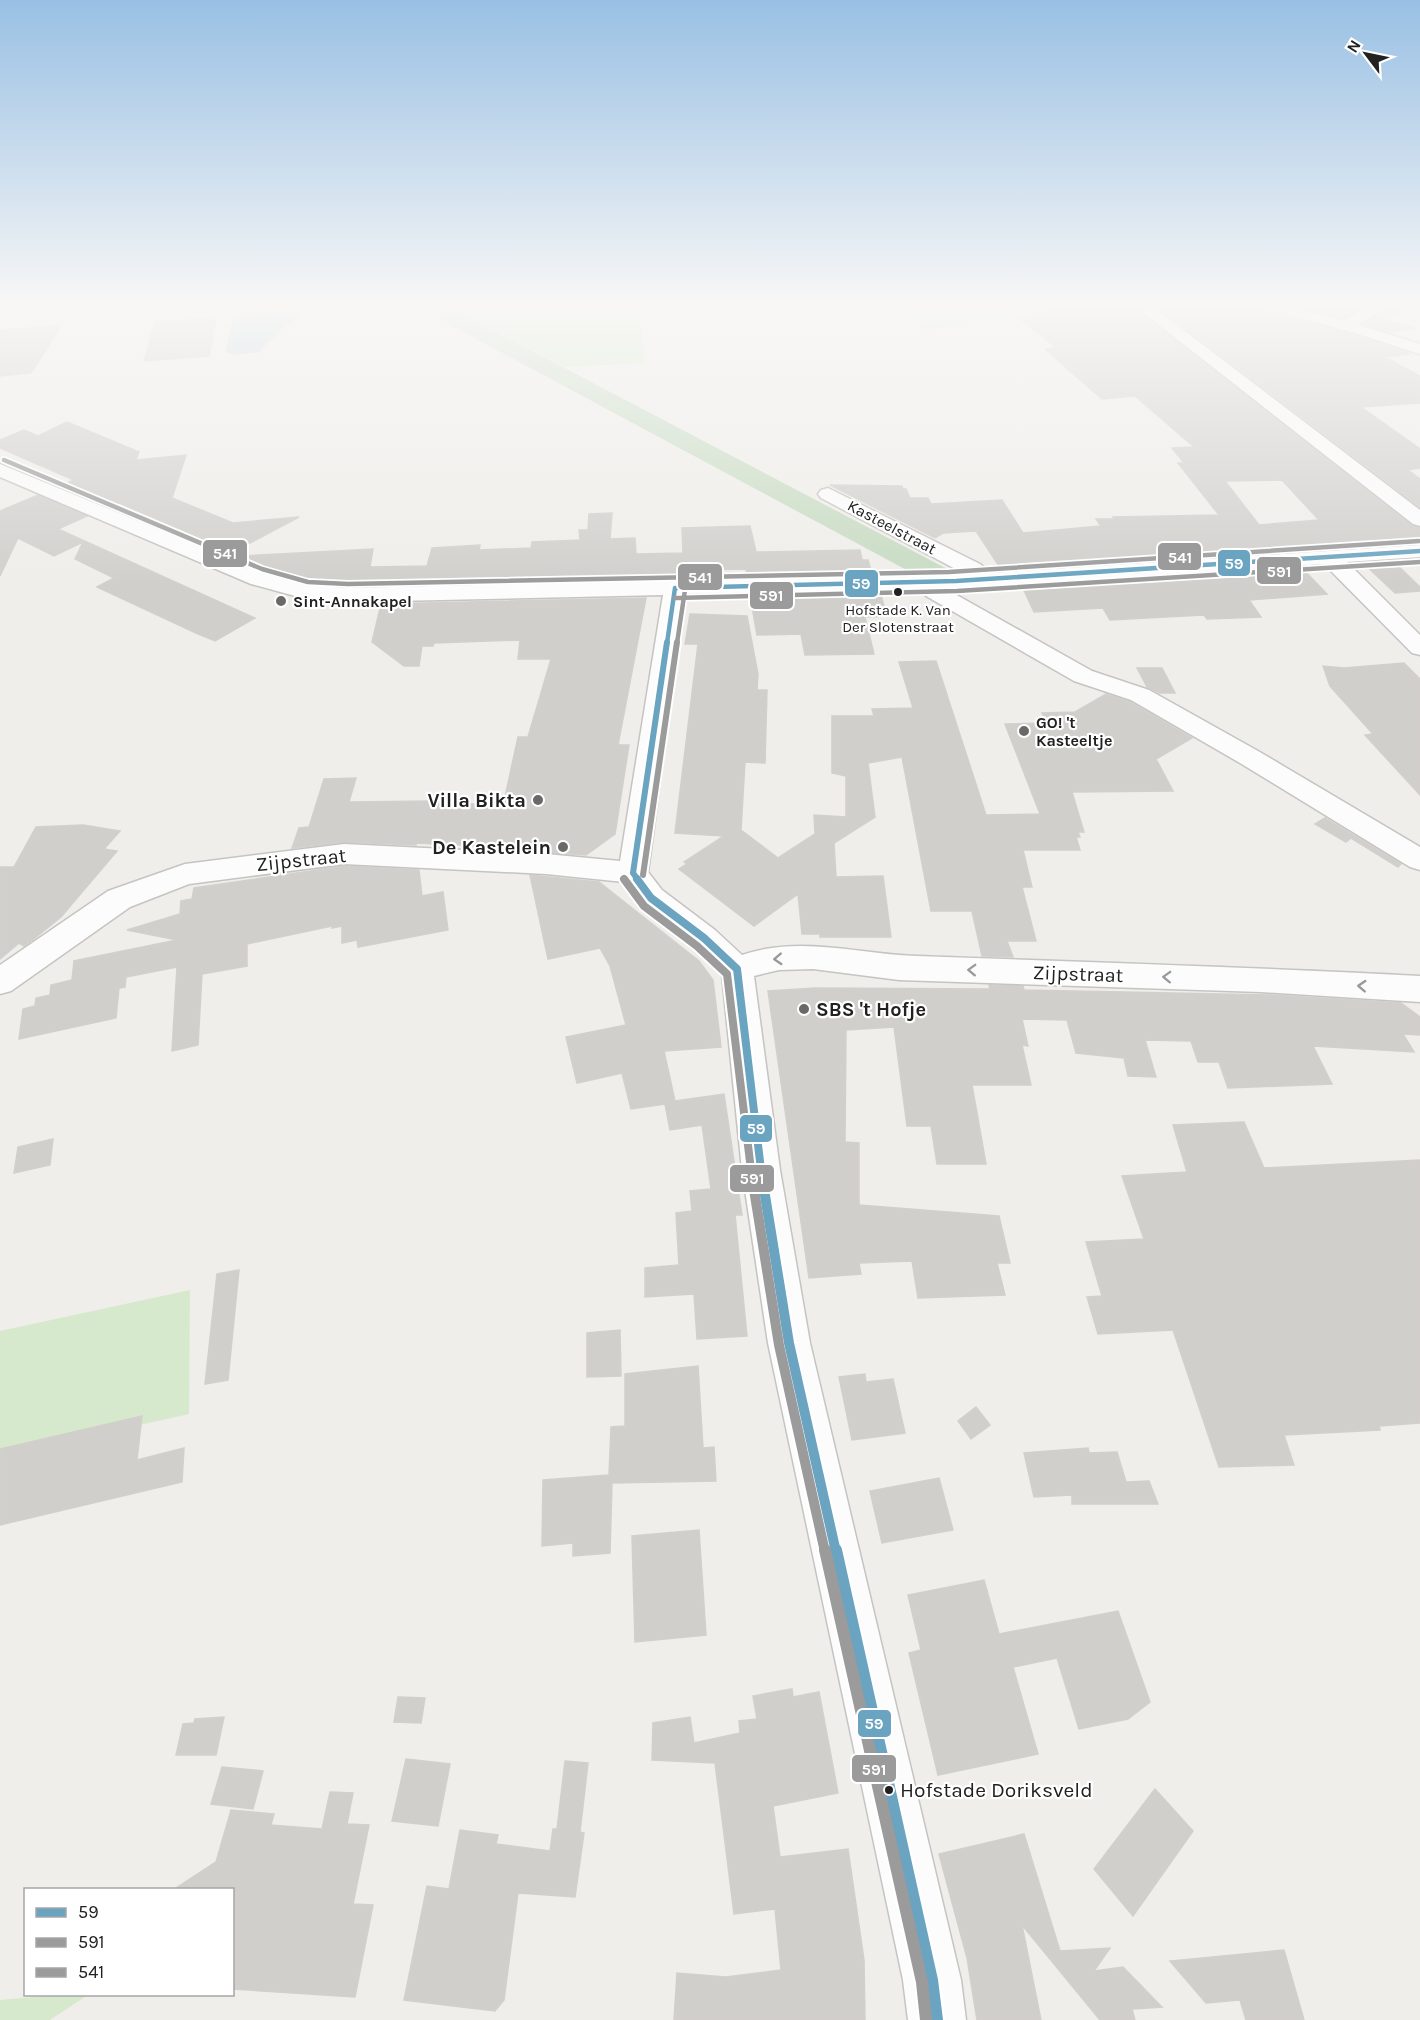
<svg xmlns="http://www.w3.org/2000/svg" width="1420" height="2020" viewBox="0 0 1420 2020" font-family="Karla,sans-serif">
<style>
.grass{fill:#d7e9cc}
.forest{fill:#c7dbc2}
.water{fill:#c2d3de}
.building{fill:#d0cfcc;stroke:#d2d0cc;stroke-width:1.5;fill-rule:evenodd}
.lines{fill:none;stroke-linecap:round;stroke-linejoin:round}
.minor-casing{stroke:#c5c4c2;stroke-width:3}
.minor{fill:#fdfcfc;fill-rule:evenodd}
.bus-1-far4-casing{stroke:#fff;stroke-width:8}
.bus-1-far3-casing{stroke:#fff;stroke-width:10}
.bus-1-far2-casing{stroke:#fff;stroke-width:12}
.bus-1-far1-casing{stroke:#fff;stroke-width:14}
.bus-1-casing{stroke:#fff;stroke-width:16}
.bus-2-far4-casing{stroke:#fff;stroke-width:8}
.bus-2-far3-casing{stroke:#fff;stroke-width:10}
.bus-2-far2-casing{stroke:#fff;stroke-width:12}
.bus-2-far1-casing{stroke:#fff;stroke-width:14}
.bus-2-casing{stroke:#fff;stroke-width:16}
.bus-3-casing{stroke:#fff;stroke-width:8}
.bus-1-far4{stroke:#6aa4c0;stroke-width:4.5}
.bus-1-far3{stroke:#6aa4c0;stroke-width:6}
.bus-1-far2{stroke:#6aa4c0;stroke-width:8}
.bus-1-far1{stroke:#6aa4c0;stroke-width:10}
.bus-1{stroke:#6aa4c0;stroke-width:12}
.bus-2-far4{stroke:#9b9b9b;stroke-width:4.5}
.bus-2-far3{stroke:#9b9b9b;stroke-width:6}
.bus-2-far2{stroke:#9b9b9b;stroke-width:8}
.bus-2-far1{stroke:#9b9b9b;stroke-width:10}
.bus-2{stroke:#9b9b9b;stroke-width:12}
.bus-3{stroke:#9b9b9b;stroke-width:4.5}
.oneway{stroke:#9a9999}
.bus-dot{fill:#212121;stroke:#fff;stroke-width:2}
.poi-dot{fill:#696967;stroke:#fff;stroke-width:2}
.labels{text-anchor:middle;dominant-baseline:central;stroke-width:4.5;stroke-linejoin:round;paint-order:stroke}
.far-bus-label{font-size:15px;fill:#212121;stroke:#fff}
.far-street-label{font-size:16px;fill:#212121;stroke:#fff}
.far-poi-label{font-size:16px;font-weight:bold;fill:#212121;stroke:#fff;text-anchor:start}
.poi-label{font-size:20px;font-weight:bold;fill:#212121;stroke:#fff;text-anchor:end}
.street-label{font-size:20px;fill:#212121;stroke:#fff}
.near-bus-label{font-size:21px;fill:#212121;stroke:#fff;text-anchor:start}
.line-badge{stroke:#fff;stroke-width:2}
.badge-label{font-size:16px;text-anchor:middle;font-weight:bold;fill:#fff}
</style>
<rect width="100%" height="100%" fill="#efeeea"/>
<path class="grass" d="M441,303H643L641,324L645,363L565,367Z
M899,303H1006L1022,312L1007,314L1012,319L923,330Z
M190,1290L189,1414L0,1456V1331Z
M56,1995H88L50,2020H0V2000Z"/>
<path class="forest" d="M409,303H441L951,571L916,575Z"/>
<path class="water" d="M296,312L303,314L285,326L259,352L235,355L226,352L232,319L241,316Z"/>
<path class="building" d="M1034,303H1076L1078,305L1129,303L1412,526L1420,528V541L1005,570L1003,566H999L976,531L943,533L935,538L830,485L902,486L903,489H906L910,498H928L931,504L1002,500L1023,533L1101,526L1096,519H1114L1113,517L1219,515L1178,463H1184L1172,448L1194,447L1135,396L1102,399L1045,349L1057,348L1020,319L1051,316ZM1282,480L1319,520L1259,525L1225,481Z
M1152,303H1180L1195,312L1211,303H1227L1354,335L1411,354L1385,357L1420,376V403L1361,407L1420,449V468L1408,470L1420,479V507Z
M1285,303H1368L1344,319Z
M1392,303H1420L1386,320L1414,328L1388,332L1364,324Z
M216,318L209,356L144,361L155,322Z
M61,326L31,373L0,376V330Z
M67,422L139,452L136,460L186,455L172,498L233,523L299,517L233,552L119,503L110,507L60,486L74,480L0,448V440L24,430L38,436Z
M38,495L87,516L58,529L255,618L215,641L196,633L97,587L114,578L75,559L83,542L54,556L18,538L0,576V511Z
M612,513L610,539L635,538L636,554L683,553L682,528L750,526L756,552L860,550L862,560H868L872,574L747,577L746,569L693,570V578L348,586L297,580L242,556L373,549L370,567L427,566L432,548L480,545L479,550L531,548L532,542L580,540L579,530H588L589,514Z
M1393,561L1420,587V591L1395,593L1363,563Z
M1302,568L1327,594L1249,600L1261,617L1207,619L1204,615L1110,620L1103,608L1034,612L1022,586Z
M880,592L887,616L865,617L874,654L805,655L801,634L757,635L750,595Z
M646,598L618,745H629L615,834L586,855L525,851V848L416,843V845L344,842L292,848L299,828L309,827L324,779L356,778L349,802L431,801L503,806L518,737H528L551,659H518L520,640L434,643L433,646H422L419,666H404L372,642L381,604Z
M690,614L747,616L758,674L757,690H767L765,763L745,762L741,830L778,858L815,834L814,815L846,817V776L832,773V716H874L872,709L913,708L899,662L936,661L986,815L1040,814L1005,724L1046,723L1042,713L1075,712L1106,694L1130,702L1192,738L1156,759L1173,791L1072,792L1084,832H1078L1080,837H1076L1080,850H1023L1032,887H1022L1036,941H1007L1013,957L982,956L972,911H931L902,757L868,763L875,817L834,843L836,877L883,876L891,937H820V934H802L798,894L754,926L679,869L687,864L684,862L724,836L675,833L698,644H685Z
M1404,663L1420,679V795L1365,735L1373,734L1330,686L1323,666L1344,668Z
M1137,668H1162L1175,693H1160L1147,687Z
M1325,818L1401,864L1398,867L1351,838L1346,842L1315,824Z
M83,825L120,831L104,849L117,851L61,917L35,938L24,946L19,943L0,959V867H14L36,827Z
M344,866L419,870L422,896L443,892L448,930L358,947L357,940L342,943V926L332,928V926L247,944V966L202,974L198,1045L172,1051L177,967L126,977L125,987L119,988L116,1018L19,1039L23,1009L35,1006L36,998L50,995L51,985L72,980L74,961L177,940L127,930L180,914L181,901L192,899L194,888Z
M530,875L599,882L699,961L713,980L721,1047L664,1051L675,1101L724,1094L742,1215H735L747,1336L697,1339L694,1294L645,1297V1268L679,1265L676,1213L692,1211L690,1191L711,1189L702,1125L670,1130L665,1104L631,1109L622,1073L577,1083L566,1037L626,1025L610,966L600,948L548,959Z
M989,985L1023,986L1024,990L1272,995L1401,1003L1420,1017V1035L1403,1034L1414,1052L1313,1046L1332,1084L1228,1088L1219,1062H1198L1191,1041L1145,1040L1156,1077L1128,1076L1124,1058L1076,1053L1067,1020L1022,1019L1028,1046L1022,1045L1031,1085H972L986,1164H937L931,1126H907L894,1027L846,1030L845,1142L859,1143V1205L999,1216L1010,1263H997L1005,1295L918,1298L912,1261L859,1263L861,1274L809,1278L768,991L815,988L990,989Z
M1244,1122L1264,1168L1420,1160V1423L1379,1426L1380,1430L1284,1435L1294,1465L1219,1467L1173,1330L1098,1334L1087,1297L1102,1296L1086,1242L1144,1239L1122,1176L1187,1172L1173,1125Z
M53,1139L50,1165L14,1173L18,1147Z
M239,1270L228,1380L205,1384L217,1274Z
M620,1330L621,1376L587,1377V1333Z
M698,1366L703,1448L714,1447L716,1481L612,1483L610,1553L573,1556V1543L542,1546L543,1480L609,1475L611,1427L625,1426V1374Z
M865,1374L866,1382L893,1379L905,1433L852,1440L839,1377Z
M976,1407L990,1425L971,1439L958,1421Z
M142,1416L137,1460L184,1448L182,1482L0,1525V1449Z
M1088,1448L1089,1453L1117,1452L1126,1482L1149,1481L1158,1504H1072V1495L1034,1497L1024,1453Z
M939,1478L953,1530L882,1543L870,1491Z
M699,1530L706,1635L635,1642L632,1536Z
M984,1580L999,1634L1118,1611L1150,1702L1128,1719L1079,1729L1057,1658L1013,1667L1038,1754L938,1775L909,1653L921,1650L908,1595Z
M792,1689L793,1697L819,1692L838,1793L773,1806L780,1857L848,1849L864,1960L865,2020H674L677,1973L726,1977L781,1970L775,1909L734,1914L715,1763L652,1760L653,1723L690,1717L694,1743L740,1733L739,1721L757,1719L753,1696Z
M398,1697L425,1698L421,1723L394,1722Z
M224,1717L216,1755H176L183,1724L194,1723L195,1719Z
M406,1759L450,1764L438,1826L392,1821Z
M565,1761L588,1763L580,1832L584,1833L575,1897L518,1893L504,2000L495,2011L404,2000L427,1886L449,1889L460,1830L498,1835L496,1844L550,1851L553,1829H557Z
M222,1767L263,1771L253,1809L211,1804Z
M1155,1789L1193,1831L1133,1916L1094,1869Z
M330,1792L353,1793L347,1824L369,1825L353,1904L373,1905L355,1997L232,1989V1890H173L216,1862L231,1810L274,1814L271,1825L322,1829Z
M1024,1834L1060,1951L1110,1948L1094,1971L1123,1967L1162,2007L1132,2009L1135,2020H1100L1022,1925L1041,2020H977L967,1958L939,1854Z
M1284,1950L1304,2020H1246L1240,2000L1206,2003L1170,1961Z"/>
<g class="lines">
<g class="minor-casing">
<path id="minor" d="M1131,303H1148L1420,510V526L1413,524Z
M1251,303H1276L1344,321L1372,303H1390L1359,325L1420,344V354L1355,333L1254,306Z
M0,464L267,574L307,585L348,588L965,574L821,498L818,494L821,490L828,488L980,564L991,573L1420,545V557L1347,562L1420,635V655L1412,653L1324,564L946,589L1092,671L1149,690L1258,751L1420,847V870L1410,867L1240,763L1131,700L1074,681L926,596L922,589L685,594L648,872L662,890L715,930L742,955C801,935 857,954 917,956C1085,962 1252,967 1420,976V1002L1261,992L899,980L813,969L779,970L754,976L780,1170L810,1343L961,1980L966,2020H908L903,1980L768,1343L742,1170L722,974L693,946L640,906L624,882L546,874L344,864L189,884L130,907L11,991L0,994V965L108,891L185,864L344,844L546,854L620,861L663,595L348,602L306,599L251,584L0,477Z"/>
</g>
<use href="#minor" class="minor"/>
<g class="bus-1-far4-casing">
<path id="bus-1-far4" d="M675,588L956,581L1420,551
M667,643L675,588"/>
</g>
<g class="bus-1-far3-casing">
<path id="bus-1-far3" d="M633,873L638,880
M633,873L667,642"/>
</g>
<g class="bus-1-far2-casing">
<path id="bus-1-far2" d="M637,879L651,898L704,938L737,969L762,1178"/>
</g>
<g class="bus-1-far1-casing">
<path id="bus-1-far1" d="M762,1177L789,1343L836,1552"/>
</g>
<g class="bus-1-casing">
<path id="bus-1" d="M836,1550L932,1980L937,2020"/>
</g>
<g class="bus-2-far4-casing">
<path id="bus-2-far4" d="M675,598L957,591L1420,562
M677,643L685,590"/>
</g>
<g class="bus-2-far3-casing">
<path id="bus-2-far3" d="M643,875L677,642"/>
</g>
<g class="bus-2-far2-casing">
<path id="bus-2-far2" d="M624,879L644,906L697,946L727,974L752,1178"/>
</g>
<g class="bus-2-far1-casing">
<path id="bus-2-far1" d="M752,1177L779,1345L825,1552"/>
</g>
<g class="bus-2-casing">
<path id="bus-2" d="M825,1550L922,1982L926,2020"/>
</g>
<g class="bus-3-casing">
<path id="bus-3" d="M4,460L262,569L308,582L348,584L949,572L1419,541"/>
</g>
<use href="#bus-1-far4" class="bus-1-far4"/>
<use href="#bus-1-far3" class="bus-1-far3"/>
<use href="#bus-1-far2" class="bus-1-far2"/>
<use href="#bus-1-far1" class="bus-1-far1"/>
<use href="#bus-1" class="bus-1"/>
<use href="#bus-2-far4" class="bus-2-far4"/>
<use href="#bus-2-far3" class="bus-2-far3"/>
<use href="#bus-2-far2" class="bus-2-far2"/>
<use href="#bus-2-far1" class="bus-2-far1"/>
<use href="#bus-2" class="bus-2"/>
<use href="#bus-3" class="bus-3"/>
</g>
<defs><path id="oneway-chevron" d="M-2-3.5L2.5 0L-2 3.5" fill="none" stroke-width="1.6" stroke-linecap="round" stroke-linejoin="round" transform="scale(1.5)"/></defs>
<g class="oneway">
<use href="#oneway-chevron" transform="translate(778 959) rotate(177)"/>
<use href="#oneway-chevron" transform="translate(972 970) rotate(-178)"/>
<use href="#oneway-chevron" transform="translate(1167 977) rotate(-178)"/>
<use href="#oneway-chevron" transform="translate(1362 986) rotate(-177)"/>
</g>
<linearGradient id="sky" x2="0" y2="1"><stop stop-color="#99c0e4"/><stop offset="0.52" stop-color="#f8f7f6"/><stop offset="1" stop-color="#f8f7f6" stop-opacity="0"/></linearGradient>
<rect width="1420" height="586" fill="url(#sky)"/>
<g class="bus-dot">
<circle cx="898" cy="592" r="5"/>
<circle cx="889" cy="1790" r="5"/>
</g>
<g class="poi-dot">
<circle cx="281" cy="601" r="6"/>
<circle cx="1024" cy="731" r="6"/>
<circle cx="538" cy="800" r="6"/>
<circle cx="563" cy="847" r="6"/>
<circle cx="804" cy="1009" r="6"/>
</g>
<g class="labels">
<g class="far-bus-label">
<text x="898" y="610">Hofstade K. Van<tspan x="898" dy="17">Der Slotenstraat</tspan></text>
</g>
<g class="far-street-label">
<text transform="translate(892 527) rotate(28)">Kasteelstraat</text>
</g>
<g class="far-poi-label">
<text x="293" y="601">Sint-Annakapel</text>
<text x="1036" y="722">GO! 't<tspan x="1036" dy="18">Kasteeltje</tspan></text>
</g>
<g class="poi-label">
<text x="526" y="800">Villa Bikta</text>
<text x="551" y="847">De Kastelein</text>
<text x="816" y="1009" text-anchor="start">SBS 't Hofje</text>
</g>
<g class="street-label">
<text transform="translate(301 860) rotate(-6)">Zijpstraat</text>
<text transform="translate(1078 974) rotate(2)">Zijpstraat</text>
</g>
<g class="near-bus-label">
<text x="900" y="1790">Hofstade Doriksveld</text>
</g>
</g>
<g class="line-badge">
<rect x="202" y="539" width="46" height="29" rx="6" fill="#9b9b9b"/>
<rect x="1157" y="542" width="45" height="29" rx="6" fill="#9b9b9b"/>
<rect x="1217" y="549" width="34" height="28" rx="6" fill="#6aa4c0"/>
<rect x="1256" y="556" width="46" height="29" rx="6" fill="#9b9b9b"/>
<rect x="677" y="563" width="46" height="28" rx="6" fill="#9b9b9b"/>
<rect x="844" y="569" width="35" height="29" rx="6" fill="#6aa4c0"/>
<rect x="749" y="581" width="45" height="29" rx="6" fill="#9b9b9b"/>
<rect x="739" y="1114" width="34" height="29" rx="6" fill="#6aa4c0"/>
<rect x="729" y="1164" width="46" height="29" rx="6" fill="#9b9b9b"/>
<rect x="857" y="1709" width="35" height="29" rx="6" fill="#6aa4c0"/>
<rect x="851" y="1754" width="46" height="29" rx="6" fill="#9b9b9b"/>
</g>
<g class="badge-label">
<text x="225" y="559">541</text>
<text x="1180" y="563">541</text>
<text x="1234" y="569">59</text>
<text x="1279" y="577">591</text>
<text x="700" y="583">541</text>
<text x="861" y="589">59</text>
<text x="771" y="601">591</text>
<text x="756" y="1134">59</text>
<text x="752" y="1184">591</text>
<text x="874" y="1729">59</text>
<text x="874" y="1775">591</text>
</g>
<rect x="24" y="1888" width="210" height="108" fill="#ffffff" stroke="#a6a6a6" stroke-width="1.5"/>
<rect x="36" y="1908" width="30" height="9" fill="#6aa4c0" stroke="#a6a6a6" stroke-width="1.5"/>
<text x="78" y="1918" font-size="18" fill="#212121">59</text>
<rect x="36" y="1938" width="30" height="9" fill="#9b9b9b" stroke="#a6a6a6" stroke-width="1.5"/>
<text x="78" y="1948" font-size="18" fill="#212121">591</text>
<rect x="36" y="1968" width="30" height="9" fill="#9b9b9b" stroke="#a6a6a6" stroke-width="1.5"/>
<text x="78" y="1978" font-size="18" fill="#212121">541</text>
<g transform="translate(1366 54) rotate(302)" stroke="#ffffff" stroke-width="4.5" paint-order="stroke">
<path d="M0-4.5L10 22L0 15L-10 22Z" fill="#212121"/>
<text y="-9" font-size="16" font-weight="bold" text-anchor="middle" fill="#212121">N</text>
</g>
</svg>
